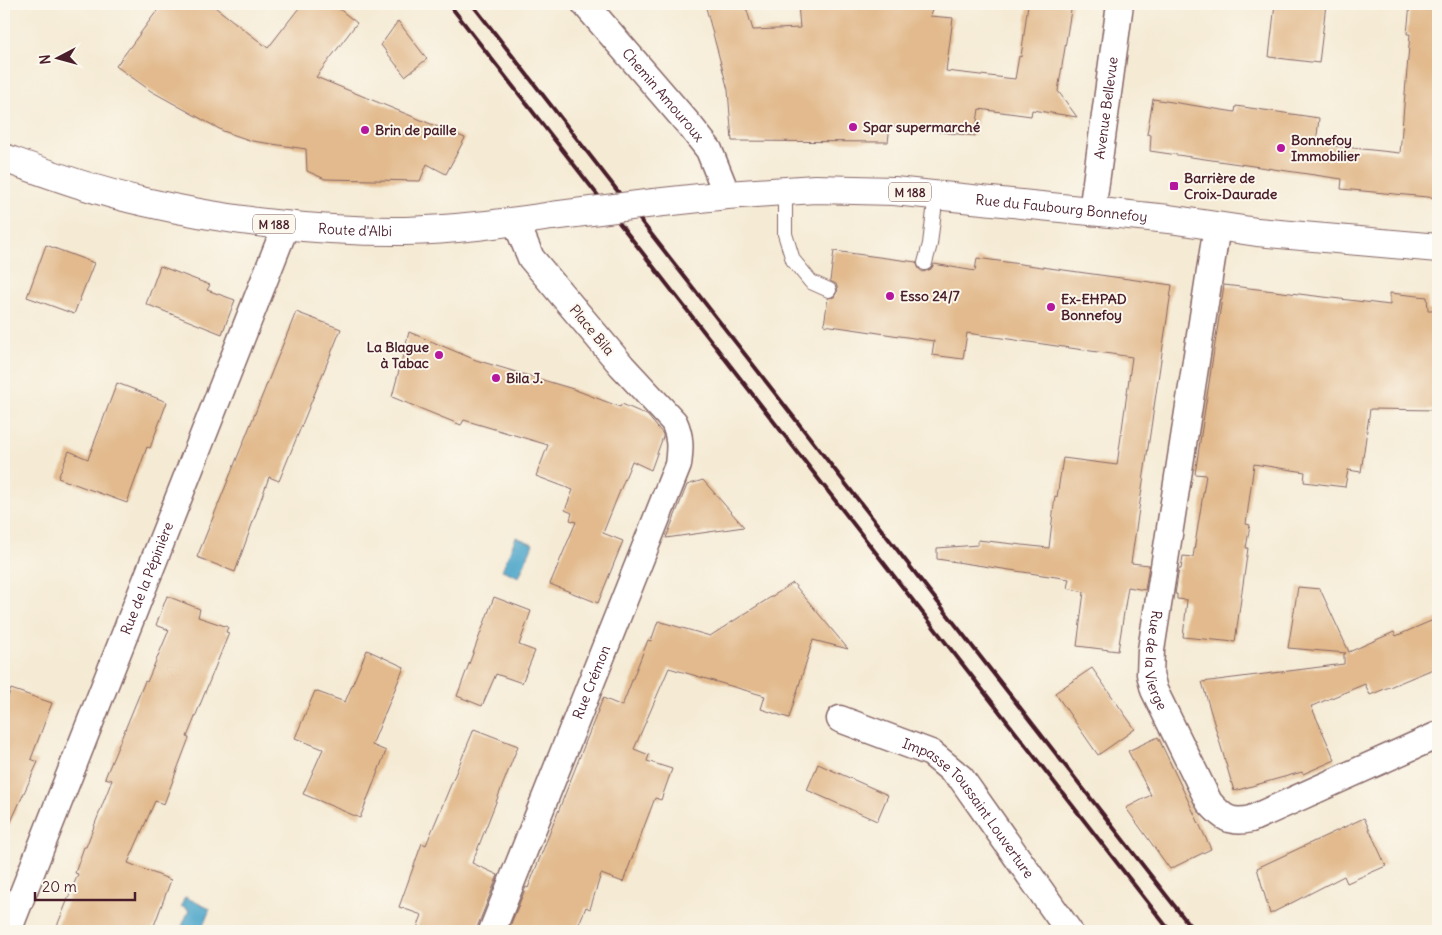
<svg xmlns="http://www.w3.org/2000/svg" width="1442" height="935" viewBox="0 0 1442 935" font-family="Delius,sans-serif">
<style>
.water{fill:#4ba5c9;stroke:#4a627a}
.building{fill:#e2ba8d}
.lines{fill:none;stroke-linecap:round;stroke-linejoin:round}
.service-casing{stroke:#866666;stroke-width:16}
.minor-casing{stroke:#866666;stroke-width:29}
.primary-casing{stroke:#866666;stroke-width:30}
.service{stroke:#fff;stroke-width:14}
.minor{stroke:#fff;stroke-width:26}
.primary{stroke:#fff;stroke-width:28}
.rail{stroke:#4a1f2b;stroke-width:4}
.primary-bridge-casing{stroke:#866666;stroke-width:30;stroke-linecap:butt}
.primary-bridge{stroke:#fff;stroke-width:28}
.poi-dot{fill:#b5179e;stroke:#fbf7ec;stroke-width:2}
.labels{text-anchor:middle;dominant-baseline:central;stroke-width:4;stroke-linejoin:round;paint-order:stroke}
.shield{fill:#fbf7ec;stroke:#7f6065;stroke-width:1}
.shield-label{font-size:12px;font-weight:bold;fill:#4a1f2b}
.street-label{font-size:14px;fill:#4a1f2b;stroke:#fbf7ec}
.poi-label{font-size:14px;font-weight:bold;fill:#4a1f2b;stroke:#fbf7ec;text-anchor:start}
</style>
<rect width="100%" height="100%" fill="#fbf7ec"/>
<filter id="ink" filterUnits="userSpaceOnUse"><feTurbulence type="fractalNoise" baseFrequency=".02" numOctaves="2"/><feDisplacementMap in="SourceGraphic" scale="10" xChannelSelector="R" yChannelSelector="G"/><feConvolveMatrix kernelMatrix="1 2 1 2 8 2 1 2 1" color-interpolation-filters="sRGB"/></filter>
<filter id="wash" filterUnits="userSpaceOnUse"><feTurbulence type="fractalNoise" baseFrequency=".0096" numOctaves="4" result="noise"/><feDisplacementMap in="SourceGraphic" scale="20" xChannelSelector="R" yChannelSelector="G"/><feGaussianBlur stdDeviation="1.12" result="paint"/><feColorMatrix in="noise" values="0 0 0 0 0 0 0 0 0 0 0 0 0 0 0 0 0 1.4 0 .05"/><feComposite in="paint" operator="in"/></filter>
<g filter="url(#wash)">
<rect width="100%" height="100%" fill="#f5ebd5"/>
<path class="water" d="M516,537L533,544L519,577L502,570Z
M185,897L210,909L201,931H180L189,910L181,906Z"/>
<g id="blocks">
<path class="building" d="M162,4H211L268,48L302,4H333L357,23L316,77L465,138L446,174L427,164L420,181L325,179L307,171L306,149L252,141L223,131L151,91L116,66Z
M705,4H745L753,30L800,28L798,4H934L930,16L953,18L946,71L1015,79L1019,56L1021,57L1028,4H1072L1058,91L1077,117L1032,110L1031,116L979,109L975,136L890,126L888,142L732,141L728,90Z
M1275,4H1326L1319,63L1269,57Z
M1410,4H1438V198L1341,189L1342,179L1150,151L1151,135L1147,134L1153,99L1235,112L1236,106L1319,118L1316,144L1400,153L1410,34H1407Z
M398,21L427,59L405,76L381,45Z
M46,245L94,263L74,314L27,297Z
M834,251L916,262L919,269L923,272L931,269L934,264L975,271L977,258L1172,285L1131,563L1149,565L1145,590L1128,587L1118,651L1077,646L1084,592L1067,588L1069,579L937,559V548L978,545V540L1049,548L1055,496L1057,497L1063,458L1117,465L1132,357L967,333L963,359L932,355L934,341L824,325L828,298L834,297L838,290L836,284L830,281Z
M160,266L210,285L207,290L235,300L222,334L146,304Z
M1224,285L1390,305V293L1427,297L1428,310H1438V410L1370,409L1361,472L1348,470L1345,487L1304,482L1305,472L1254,464L1246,524L1250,525L1246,548H1248L1235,642L1183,637L1187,600L1177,599V594H1175L1179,569H1181L1183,556L1193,557L1206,475L1195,474Z
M296,312L341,329L279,481L269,477L235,572L197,557Z
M409,332L476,360L573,389L620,407L622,404L647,415L663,434V437L651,470L632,461L603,533L623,541L598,603L550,584L576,522L570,520L572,513L565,510L573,490L536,476L548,445L464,420L461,425L392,397Z
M117,383L167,402L150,448L147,447L127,503L58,478L69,451L88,459Z
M703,480L744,527L666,538L687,485Z
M793,583L848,649L813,640L789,718L761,709L765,696L669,668L634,749L649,755L647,761L672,769L661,800L655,798L623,882L601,874L590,909L586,907L576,931H508L526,887L528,888L603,698L622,706L648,640L651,641L658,621L710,636Z
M1298,587L1320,589L1349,652L1394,632L1396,636L1438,618V667L1370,695L1365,684L1312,706H1311L1335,760L1303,774L1302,772L1234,791L1202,682L1344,664V654L1346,653L1288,648Z
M167,596L200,609L198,617L228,627L226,632L229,633L187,737L189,738L164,804L155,801L128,863L171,880L152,931H55L78,874L75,873L84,847H86L112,780L105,778L145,681L147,682L169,630L156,625Z
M494,597L531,611L519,645L535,651L522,683L496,674L482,706L457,696Z
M367,650L404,667L372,745L386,751L360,818L303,794L323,749L295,738L315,691L345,702Z
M1092,668L1135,729L1098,755L1055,693Z
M11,689L52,703L31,759L38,762L4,837V707Z
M474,729L518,746L472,863L498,875L478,925L477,931H416L422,915L399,907L422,843L426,845Z
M1158,737L1211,849L1170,869L1126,808L1151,795L1128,751Z
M818,764L888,795L877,821L807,790Z
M1364,818L1386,866L1347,883L1344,876L1270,914L1257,868Z"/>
</g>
</g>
<g filter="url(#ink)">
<use href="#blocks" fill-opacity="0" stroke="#866666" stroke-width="1"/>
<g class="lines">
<g class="service-casing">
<path id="service" d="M785,191V234L793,260L811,282L829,290
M925,263L930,244L936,194"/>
</g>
<g class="minor-casing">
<g id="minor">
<path id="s1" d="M585,4L691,127L709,150L727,195"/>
<path id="s2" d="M1092,212L1120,4"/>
<path id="s3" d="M1217,226L1151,650L1150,674L1154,690L1209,802C1222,817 1230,824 1251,819L1438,735"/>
<path id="s4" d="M840,719L931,753L961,778L1069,931"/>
<path id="s5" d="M8,931L286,225"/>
<path id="s6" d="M492,931L678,465C680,449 681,437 674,422L622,366L531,258L516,222"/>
</g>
</g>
<g class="primary-casing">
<g id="primary">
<path id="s7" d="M4,158C49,174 98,192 145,202C227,221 320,232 405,231C454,230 504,223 552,216"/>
<path id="s8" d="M654,203L727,195L815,189L894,191L1169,219L1257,232L1438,248"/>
</g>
</g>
<use href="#service" class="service"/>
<use href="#minor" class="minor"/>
<use href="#primary" class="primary"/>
<path class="rail" d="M449,4L1170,931
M472,4L1194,931"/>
<g class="primary-bridge-casing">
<path id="primary-bridge" d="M552,216L654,203"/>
</g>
<use href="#primary-bridge" class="primary-bridge"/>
</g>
</g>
<g class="poi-dot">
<circle cx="853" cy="127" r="5"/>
<circle cx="365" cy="130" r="5"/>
<circle cx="1281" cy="148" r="5"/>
<rect x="1169" y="181" width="10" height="10" rx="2.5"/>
<circle cx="890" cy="296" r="5"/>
<circle cx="1051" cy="307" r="5"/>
<circle cx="439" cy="355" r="5"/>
<circle cx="496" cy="378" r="5"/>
</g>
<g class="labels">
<g class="shield">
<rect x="889" y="182.5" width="42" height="19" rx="4"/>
<rect x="253" y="214.5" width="42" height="19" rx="4"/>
</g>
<g class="shield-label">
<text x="910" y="192">M 188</text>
<text x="274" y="224">M 188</text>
</g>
<g class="street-label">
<text stroke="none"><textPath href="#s1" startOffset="120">Chemin Amouroux</textPath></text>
<text stroke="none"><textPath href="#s2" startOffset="105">Avenue Bellevue</textPath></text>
<text stroke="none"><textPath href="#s8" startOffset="409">Rue du Faubourg Bonnefoy</textPath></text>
<text stroke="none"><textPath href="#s7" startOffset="360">Route d'Albi</textPath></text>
<text transform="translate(592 330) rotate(50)">Place Bila</text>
<text stroke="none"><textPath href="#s5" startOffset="379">Rue de la Pépinière</textPath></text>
<text stroke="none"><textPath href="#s3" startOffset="440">Rue de la Vierge</textPath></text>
<text stroke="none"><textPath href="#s6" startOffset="268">Rue Crémon</textPath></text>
<text stroke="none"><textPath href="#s4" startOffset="162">Impasse Toussaint Louverture</textPath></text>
</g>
<g class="poi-label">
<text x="863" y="127">Spar supermarché</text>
<text x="375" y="130">Brin de paille</text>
<text x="1291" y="140">Bonnefoy<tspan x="1291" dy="16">Immobilier</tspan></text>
<text x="1184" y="178">Barrière de<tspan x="1184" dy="16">Croix-Daurade</tspan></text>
<text x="900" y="296">Esso 24/7</text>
<text x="1061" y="299">Ex-EHPAD<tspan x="1061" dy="16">Bonnefoy</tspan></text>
<text x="429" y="347" text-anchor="end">La Blague<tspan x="429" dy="16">à Tabac</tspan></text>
<text x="506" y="378">Bila J.</text>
</g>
</g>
<rect width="1442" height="935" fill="none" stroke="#fbf7ec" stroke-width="20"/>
<g transform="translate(58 58) rotate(264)" stroke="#fbf7ec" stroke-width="4" paint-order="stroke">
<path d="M0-4L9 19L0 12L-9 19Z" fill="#4a1f2b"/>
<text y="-8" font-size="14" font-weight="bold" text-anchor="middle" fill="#4a1f2b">N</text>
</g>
<path d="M35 892v8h100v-8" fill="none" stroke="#4a1f2b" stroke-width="2.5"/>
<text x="42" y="892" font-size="15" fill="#4a1f2b" stroke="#fbf7ec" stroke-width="4" paint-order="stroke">20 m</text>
</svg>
